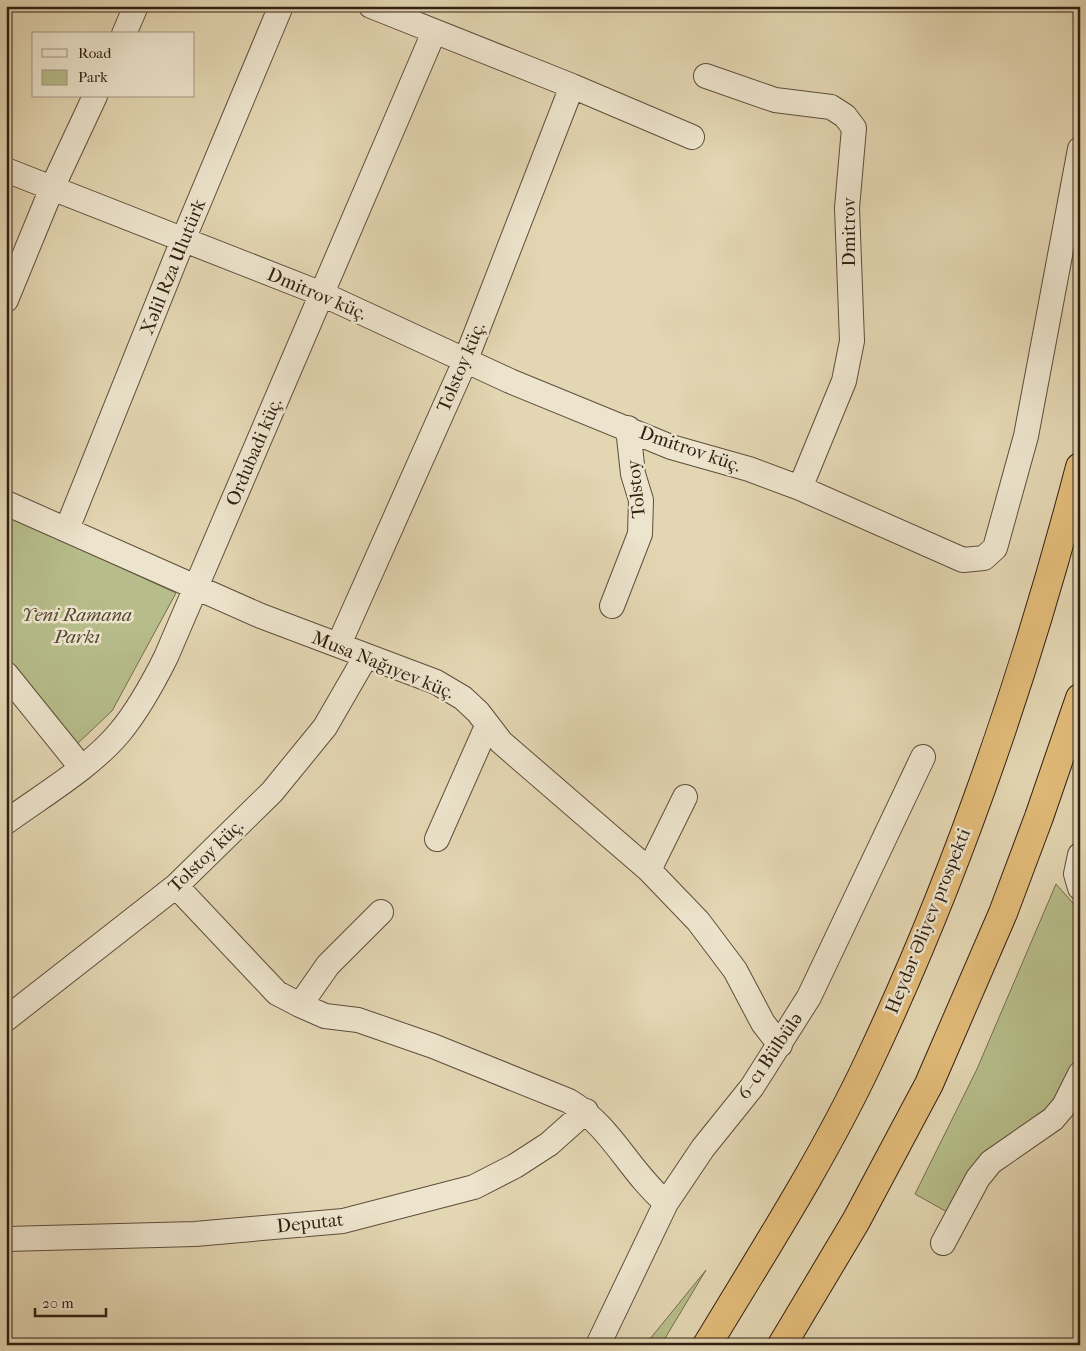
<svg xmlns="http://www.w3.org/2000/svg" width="1086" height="1351" viewBox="0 0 1086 1351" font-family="'IM FELL French Canon',serif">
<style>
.green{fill:#b6bd8a;stroke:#746e4e}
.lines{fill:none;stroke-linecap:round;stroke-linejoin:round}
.street-casing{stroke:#5e4e3b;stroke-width:26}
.highway-casing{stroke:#322013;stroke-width:30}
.street{stroke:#ede4cd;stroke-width:24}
.highway{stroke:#e2bb79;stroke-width:28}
.labels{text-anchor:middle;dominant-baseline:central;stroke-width:5;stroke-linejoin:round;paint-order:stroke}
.street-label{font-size:19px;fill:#322013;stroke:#ede4cd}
.park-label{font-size:19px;font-style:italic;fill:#534731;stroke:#ede4cd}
</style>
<rect width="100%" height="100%" fill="#e3d6b2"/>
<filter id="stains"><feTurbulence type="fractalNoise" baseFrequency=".004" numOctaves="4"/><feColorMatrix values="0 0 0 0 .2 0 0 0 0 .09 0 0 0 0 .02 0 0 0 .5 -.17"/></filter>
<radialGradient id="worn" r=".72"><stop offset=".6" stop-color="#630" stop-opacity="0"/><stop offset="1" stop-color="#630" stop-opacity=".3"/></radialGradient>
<path class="green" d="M6,515L176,593L112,711L76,745L6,657Z
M1056,884L1080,911V1055L1053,1107L947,1212L915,1194L977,1069Z
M706,1270L661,1345H645Z
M6,1341H64L80,1345H6Z"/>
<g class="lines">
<g class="street-casing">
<path id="street" d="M371,6L572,86L692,137
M124,34L136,6
M706,76L775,100L831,107L845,116L854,128L847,208L852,341L844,381L800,488
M6,170L322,294L510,381L671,447L749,469L800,488L963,560L984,558L995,548L1026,436L1080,149
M6,300L52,188L95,96
M6,503L261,616L436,682L463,698L478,712L501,742L649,870L698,921L735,970L763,1023L780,1045
M67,529L183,240L281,6
M612,606L640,534L641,500L633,474L628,428
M339,644L466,359L572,86
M6,674L81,767
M6,822C43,795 91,767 120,732C139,709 153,683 166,657L434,32
M437,839L487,726
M1080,855L1076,874L1080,888
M649,870L685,797
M176,886L277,993L300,1005L325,1016L358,1020L433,1046L569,1101C612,1127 628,1170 666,1203
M300,1005L328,965L381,912
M6,1019L176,886L272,792L325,727L366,656
M6,1239L195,1234L343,1221L474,1187L515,1166L549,1144L586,1111
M943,1243L978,1178L991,1162L1053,1119L1064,1106L1080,1074
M598,1345L666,1203L703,1148L752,1087L809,997L923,757"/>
</g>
<g class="highway-casing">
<path id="highway" d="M707,1345C763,1252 823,1159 869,1061C959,870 1027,670 1080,467
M782,1345L856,1221L929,1084L1003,913L1039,817L1080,698"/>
</g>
<use href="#street" class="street"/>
<use href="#highway" class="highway"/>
</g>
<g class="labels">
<g class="street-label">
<text transform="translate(849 232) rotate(-90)">Dmitrov</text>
<text transform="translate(173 267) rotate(-68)">Xəlil Rza Ulutürk</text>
<text transform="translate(317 294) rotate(23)">Dmitrov küç.</text>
<text transform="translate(461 367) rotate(-67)">Tolstoy küç.</text>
<text transform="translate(690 449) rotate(19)">Dmitrov küç.</text>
<text transform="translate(254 452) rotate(-67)">Ordubadi küç.</text>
<text transform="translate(636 489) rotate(-96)">Tolstoy</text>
<text transform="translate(383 665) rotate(22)">Musa Nağıyev küç.</text>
<text transform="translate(206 856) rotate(-44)">Tolstoy küç.</text>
<text transform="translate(928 921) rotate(-68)">Heydər Əliyev prospekti</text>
<text transform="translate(770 1056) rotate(-56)">6- cı Bülbülə</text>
<text transform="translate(310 1223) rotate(-6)">Deputat</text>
</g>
<g class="park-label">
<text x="77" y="615">Yeni Ramana<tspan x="77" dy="22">Parkı</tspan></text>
</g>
</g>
<rect width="1086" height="1351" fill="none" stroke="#e3d6b2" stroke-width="25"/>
<rect x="8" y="8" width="1071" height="1336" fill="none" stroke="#322013" stroke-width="2.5"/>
<rect x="12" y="12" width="1061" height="1326" fill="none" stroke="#322013"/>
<rect x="32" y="32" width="162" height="65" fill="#ede4cd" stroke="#a29683"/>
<rect x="42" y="49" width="25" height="8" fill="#ede4cd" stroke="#a29683"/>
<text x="78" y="58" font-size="15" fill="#322013">Road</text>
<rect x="42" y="70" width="25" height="15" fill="#b6bd8a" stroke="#a29683"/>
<text x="78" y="82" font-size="15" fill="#322013">Park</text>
<path d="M35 1308v8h71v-8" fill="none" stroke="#322013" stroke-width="2.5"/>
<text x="42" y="1308" font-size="15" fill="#322013" stroke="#ede4cd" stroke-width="4" paint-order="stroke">20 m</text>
<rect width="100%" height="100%" filter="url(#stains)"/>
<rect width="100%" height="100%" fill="url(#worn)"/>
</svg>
